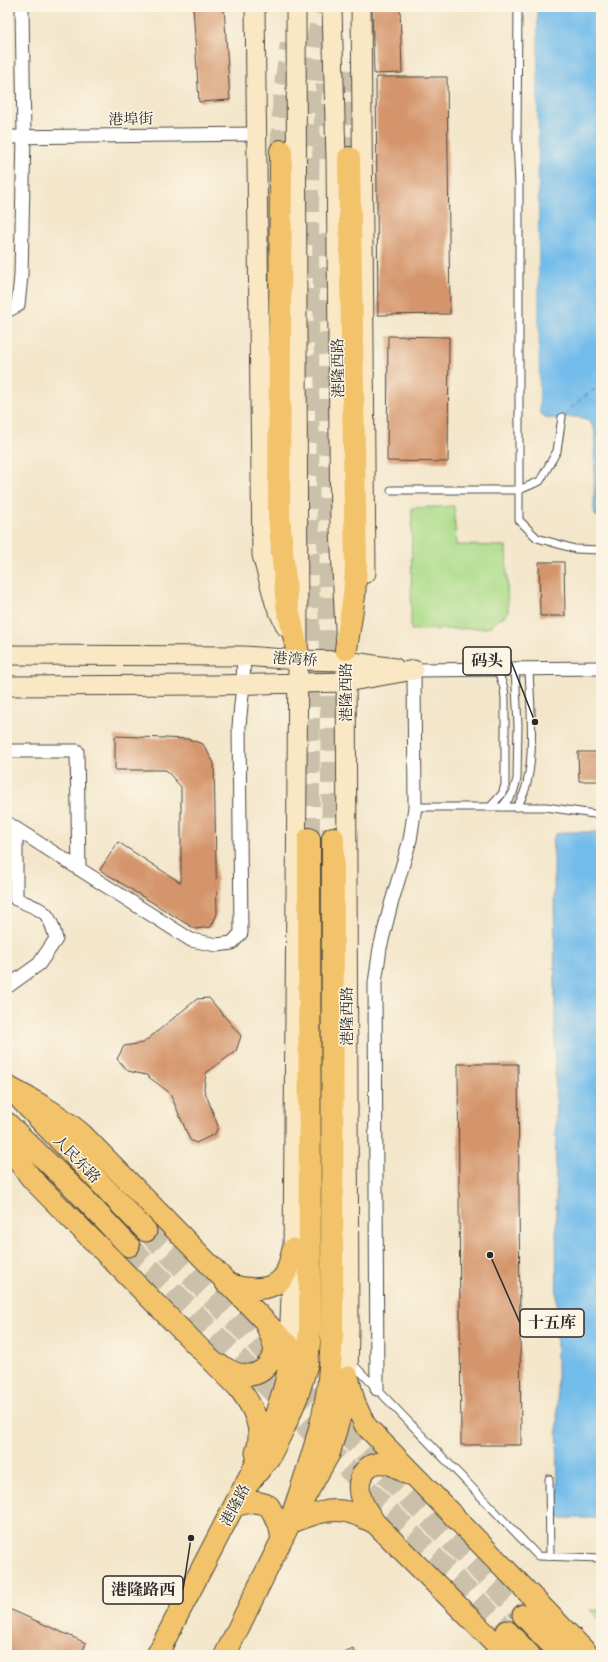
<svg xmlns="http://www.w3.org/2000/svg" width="608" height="1662" viewBox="0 0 608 1662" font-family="Alegreya,'Noto Serif SC',serif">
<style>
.green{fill:#aadb89;stroke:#6a835a}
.water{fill:#72bceb;stroke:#4e748b}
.pier{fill:#f3e6ca}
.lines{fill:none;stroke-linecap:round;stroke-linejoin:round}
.ferry{stroke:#405665;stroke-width:1;stroke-dasharray:5 4;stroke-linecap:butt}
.building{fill:#d4956c}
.primary-tunnel{stroke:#cbc1aa;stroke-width:21;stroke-dasharray:21 10;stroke-linecap:butt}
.trunk-tunnel{stroke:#cbc1aa;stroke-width:22;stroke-dasharray:22 11;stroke-linecap:butt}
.service-casing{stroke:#494743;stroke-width:9}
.minor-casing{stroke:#494743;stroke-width:15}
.secondary-casing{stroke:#494743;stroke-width:21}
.primary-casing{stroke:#494743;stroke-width:23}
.trunk-casing{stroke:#494743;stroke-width:24}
.service{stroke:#fff;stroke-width:7}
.minor{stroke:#fff;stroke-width:13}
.secondary{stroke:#fae7c3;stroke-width:19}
.primary{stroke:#f2c36a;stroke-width:21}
.trunk{stroke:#f2c36a;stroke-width:22}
.labels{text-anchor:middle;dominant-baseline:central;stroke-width:3;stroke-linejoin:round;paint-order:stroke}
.street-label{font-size:15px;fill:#2b2b2b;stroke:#fcf5e5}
.leader{fill:none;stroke:#2b2b2b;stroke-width:1.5}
.callout-dot{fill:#2b2b2b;stroke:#fcf5e5;stroke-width:1.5}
.callout{fill:#fcf5e5;stroke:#2b2b2b;stroke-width:1.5}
.callout-label{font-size:16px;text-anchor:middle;font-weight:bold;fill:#2b2b2b}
</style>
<rect width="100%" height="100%" fill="#fcf5e5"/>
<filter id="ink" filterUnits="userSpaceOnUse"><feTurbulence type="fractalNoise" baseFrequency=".025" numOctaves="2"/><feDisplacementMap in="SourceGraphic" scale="8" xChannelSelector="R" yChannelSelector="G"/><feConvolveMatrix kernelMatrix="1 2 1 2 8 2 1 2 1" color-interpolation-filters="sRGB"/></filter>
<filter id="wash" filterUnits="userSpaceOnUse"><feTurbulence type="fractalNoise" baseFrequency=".012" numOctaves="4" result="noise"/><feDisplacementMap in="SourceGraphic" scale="16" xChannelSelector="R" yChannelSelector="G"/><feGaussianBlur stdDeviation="0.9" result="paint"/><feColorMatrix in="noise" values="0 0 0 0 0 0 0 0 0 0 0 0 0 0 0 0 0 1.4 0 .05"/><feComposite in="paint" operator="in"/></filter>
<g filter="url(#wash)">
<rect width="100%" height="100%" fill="#f3e6ca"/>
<path class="green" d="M454,506L456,545L506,546L508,613L488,628L411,630L412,508Z
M590,1610H601V1621Z"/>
<path class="water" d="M537,7H601V519L595,515L594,508L595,431C584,401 551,431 539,411Z
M563,832H601V1518H558L554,856L552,841L556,834Z"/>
<path class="pier" d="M535,7H537V11L539,411H537Z"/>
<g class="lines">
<path class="ferry" d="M564,415L581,399L601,385"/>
</g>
<g id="blocks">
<path class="building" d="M193,7H224L230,100L199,102Z
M372,7H400L402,73L374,74Z
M376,77H447L450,314L378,315Z
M388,336L449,337L448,462L387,461Z
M539,562H564L565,616H540Z
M115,736L188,739L203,744L214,763L217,914L211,927L195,929L100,870L118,842L181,883V787L166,770H115Z
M578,752H601V781H579Z
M209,998L241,1036L236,1051L206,1073L204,1089L218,1126L215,1134L196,1143L190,1140L170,1093L146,1075L128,1071L117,1059L124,1046L143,1043L197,999Z
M458,1064H518L521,1445H461Z
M7,1608L86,1643L81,1655H7Z
M353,1649L356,1655H337Z"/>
</g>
</g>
<g filter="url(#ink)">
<use href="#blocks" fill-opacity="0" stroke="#494743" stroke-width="1"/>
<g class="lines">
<path class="primary-tunnel" d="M146,1231L523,1615
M129,1246L507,1631"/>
<path class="trunk-tunnel" d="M281,151L284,93L291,44
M349,158L354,59
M323,159L327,84
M323,234L333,838
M309,839L308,184L310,104L317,41L324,7"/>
<g class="service-casing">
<path id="service" d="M518,7L517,138L519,186V520L537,538L575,549L601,550
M391,490H519L540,481L557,451L562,417
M415,807H546L601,815
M490,807L502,794L505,785V699L504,688L497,669
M502,807L513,793L517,779L518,725L515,669
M516,807C539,780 530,704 529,669
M351,1362L538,1556L601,1558
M549,1479L550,1556"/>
</g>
<g class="minor-casing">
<path id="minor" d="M7,137L256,134
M7,311L18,305L21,276L24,136L22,7
M7,751H77L79,869
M7,823L191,940L217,945L232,943L241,933L239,726L243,684L244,656
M7,987L39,964L56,939C49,909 43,911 16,899V829
M377,1389L375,983L380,948L390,908L410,840L415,807L414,670L601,668"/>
</g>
<g class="secondary-casing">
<path id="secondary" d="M255,7L262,555L275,603L286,627
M332,7L336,159L340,529L346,649L349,1330L348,1377
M361,7L366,573
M7,655L244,656L298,660L346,661L395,668
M7,686L212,685L346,682L414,670
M289,1346L293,1249L298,653L296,7"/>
</g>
<g class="primary-casing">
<path id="primary" d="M8,1087C35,1101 58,1114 82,1134L289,1346L291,1357L284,1388L267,1442L157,1655
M21,1100L146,1231
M7,1123L74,1188L129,1246
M7,1147L32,1179L238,1387C253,1406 265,1428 256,1453
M226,1283C244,1290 275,1294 286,1273C289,1266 291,1257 293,1249
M222,1366C237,1376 257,1381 269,1363C270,1361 273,1358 274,1355C276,1345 270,1334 266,1325
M348,1377L355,1404L365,1425L589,1655
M408,1474C403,1471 398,1467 392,1465C369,1456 354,1477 361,1498C363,1507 370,1515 375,1523L507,1655
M235,1506C247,1502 257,1500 269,1506L279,1524L282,1539
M290,1523C308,1516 329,1507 348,1512C357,1514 366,1519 375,1523
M523,1615L561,1655
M507,1631L530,1655
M225,1655L290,1523L329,1454L342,1410L347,1382"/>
</g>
<g class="trunk-casing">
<path id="trunk" d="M281,151L279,515L287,605L298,653
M346,649L354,596L356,568L349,158
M246,1486L269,1457L284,1427L297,1396L307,1363L310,1332L309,839
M290,1523C304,1480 322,1433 328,1388C330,1371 331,1353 332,1336L333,838"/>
</g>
<use href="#service" class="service"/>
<use href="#minor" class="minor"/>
<use href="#secondary" class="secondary"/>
<use href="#primary" class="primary"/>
<use href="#trunk" class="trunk"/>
</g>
</g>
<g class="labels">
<g class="street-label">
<text transform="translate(131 119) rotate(-1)">港埠街</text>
<text transform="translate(338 368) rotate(-91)">港隆西路</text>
<text transform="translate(295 659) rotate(3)">港湾桥</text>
<text transform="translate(346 692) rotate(-90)">港隆西路</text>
<text transform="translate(347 1016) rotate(-90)">港隆西路</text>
<text transform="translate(77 1159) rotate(46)">人民东路</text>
<text transform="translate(235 1505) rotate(-62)">港隆路</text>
</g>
</g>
<path class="leader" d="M535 722L511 661M490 1255L520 1323M191 1538L183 1590"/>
<g class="callout-dot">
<circle cx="535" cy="722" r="4"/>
<circle cx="490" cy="1255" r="4"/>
<circle cx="191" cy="1538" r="4"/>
</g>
<g class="callout">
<rect x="463" y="647" width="48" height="28" rx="4"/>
<rect x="520" y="1309" width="64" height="28" rx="4"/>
<rect x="103" y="1576" width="80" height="28" rx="4"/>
</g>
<g class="callout-label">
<text x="487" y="666">码头</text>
<text x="552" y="1328">十五库</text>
<text x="143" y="1595">港隆路西</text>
</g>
<rect width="608" height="1662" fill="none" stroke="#fcf5e5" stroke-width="24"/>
</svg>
